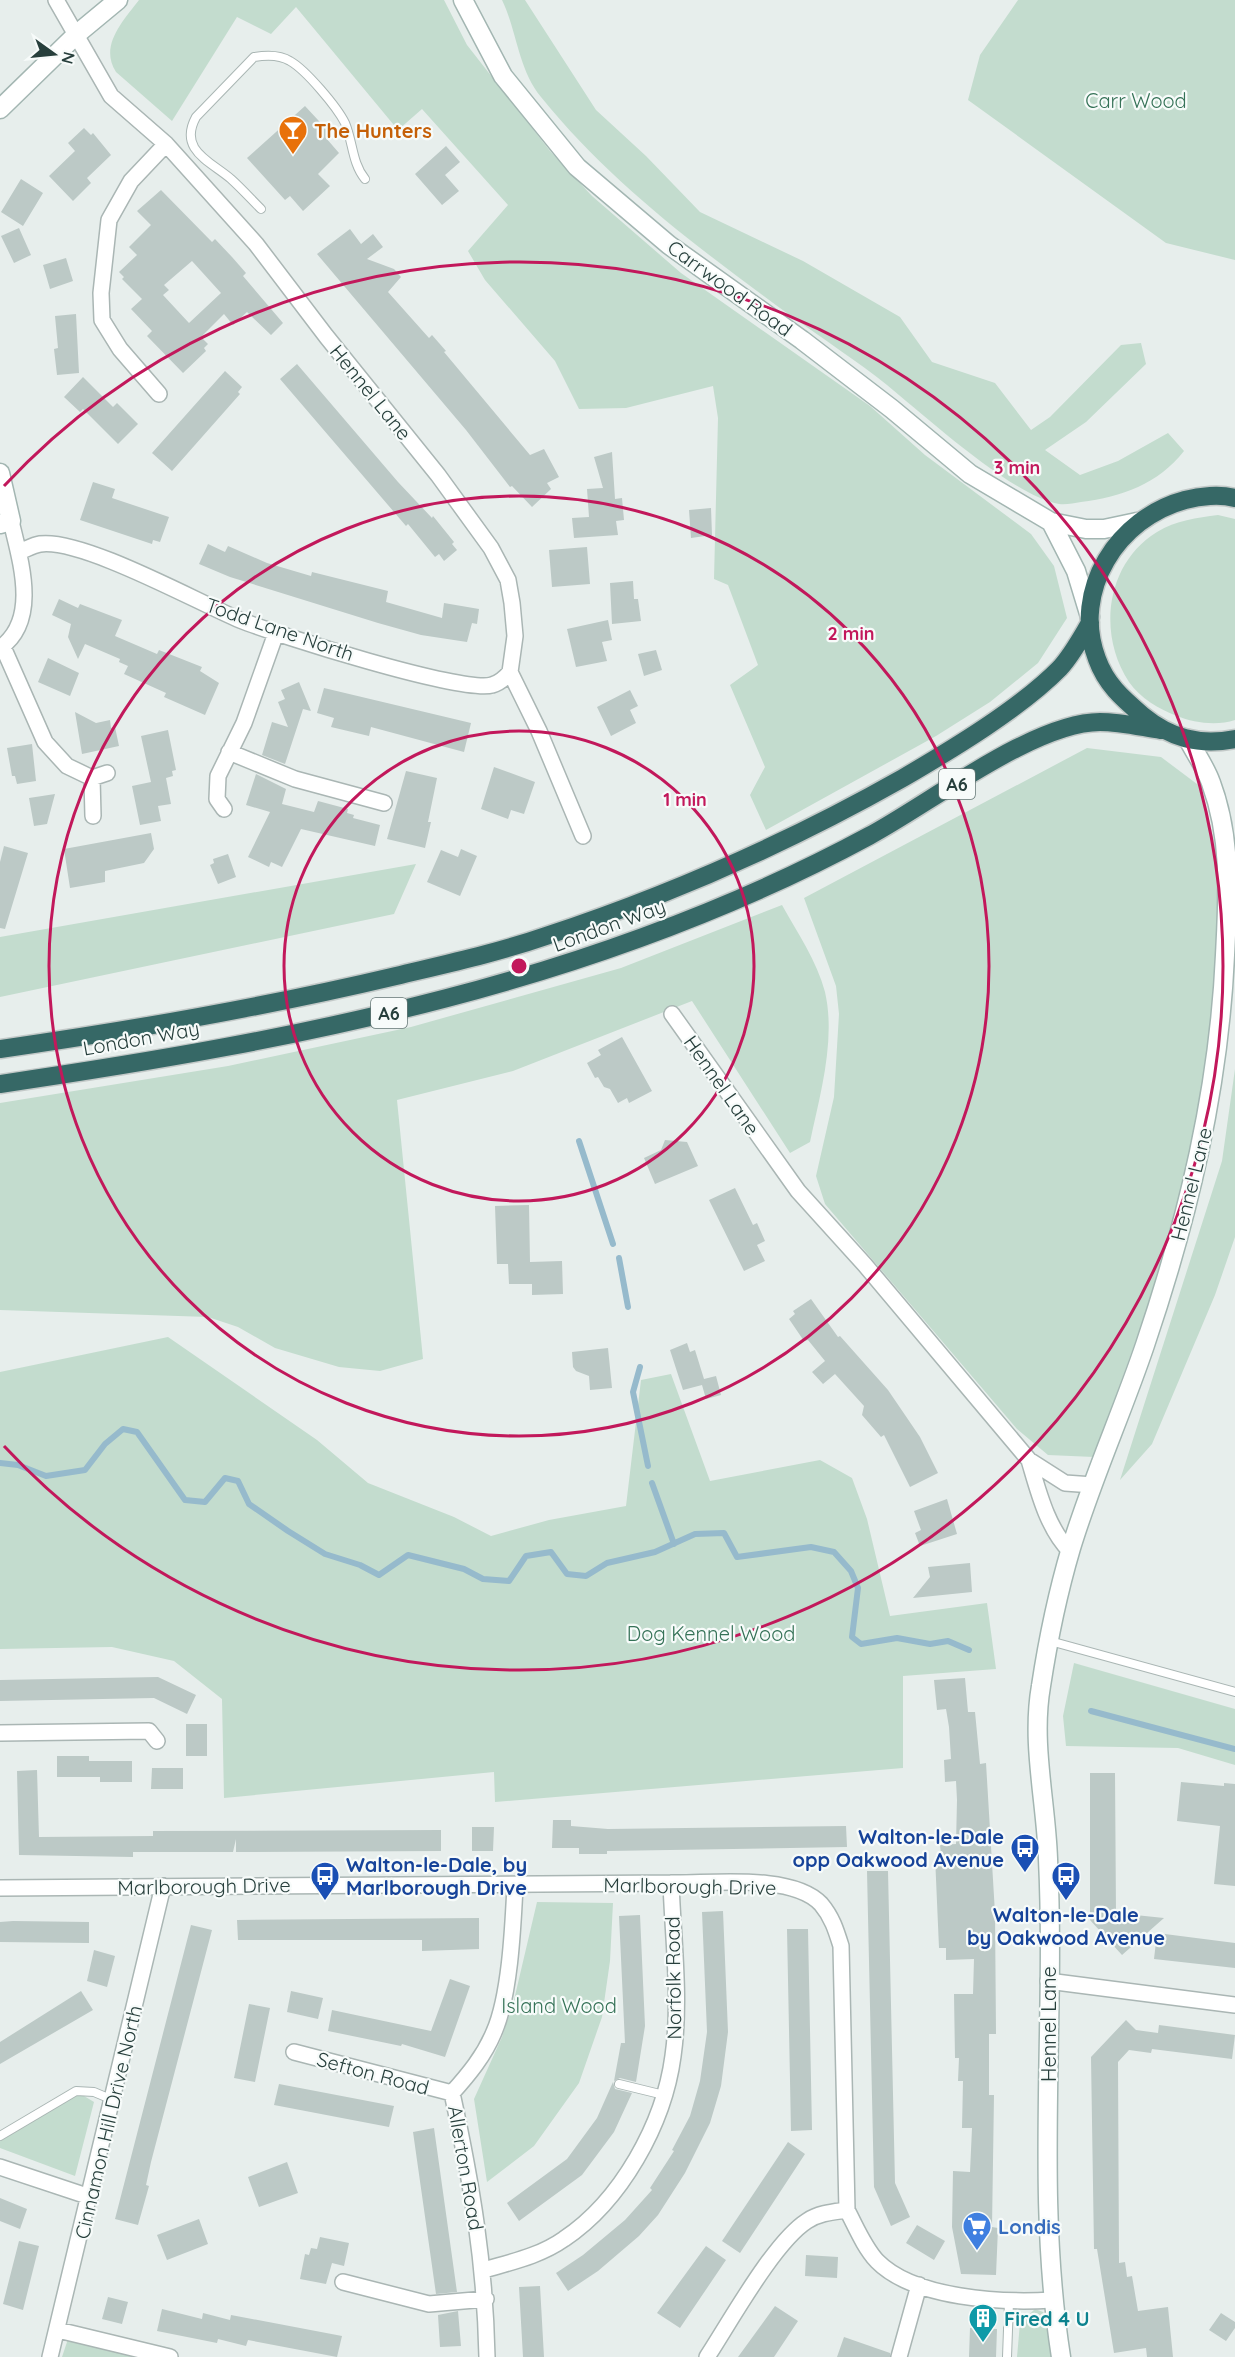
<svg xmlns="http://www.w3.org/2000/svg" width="1235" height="2357" viewBox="0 0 1235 2357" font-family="Quicksand,sans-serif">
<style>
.green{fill:#c3dcce}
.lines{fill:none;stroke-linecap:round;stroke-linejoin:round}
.stream{stroke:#96bacc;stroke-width:6}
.building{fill:#bcc9c6;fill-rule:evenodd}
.lane-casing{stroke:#aab6b4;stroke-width:10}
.street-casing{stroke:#aab6b4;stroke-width:18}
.secondary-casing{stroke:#a3b6b2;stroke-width:21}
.highway-casing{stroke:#c3c9c8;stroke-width:21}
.lane{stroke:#fff;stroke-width:8}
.street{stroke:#fff;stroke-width:15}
.secondary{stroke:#fff;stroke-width:18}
.highway{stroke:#366866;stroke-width:18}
.ring{fill:none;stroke:#c2185b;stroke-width:3}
.labels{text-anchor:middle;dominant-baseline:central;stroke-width:4.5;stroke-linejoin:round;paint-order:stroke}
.shield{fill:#f7fbfa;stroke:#657775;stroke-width:1.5}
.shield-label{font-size:18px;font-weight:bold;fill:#273f3c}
.park-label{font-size:20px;fill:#357257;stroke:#f7fbfa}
.food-label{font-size:20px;font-weight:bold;fill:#c56008;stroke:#f7fbfa;text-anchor:start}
.street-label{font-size:20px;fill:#273f3c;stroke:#f7fbfa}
.transit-label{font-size:20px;font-weight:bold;fill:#164399;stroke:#f7fbfa;text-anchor:end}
.shop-label{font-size:20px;font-weight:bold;fill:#366cbe;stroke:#f7fbfa;text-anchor:start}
.culture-label{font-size:20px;font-weight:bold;fill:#0d838f;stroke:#f7fbfa;text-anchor:start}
.centre{fill:#c2185b;stroke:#f7fbfa;stroke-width:3}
.ring-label{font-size:18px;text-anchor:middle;font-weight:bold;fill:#c2185b;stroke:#f7fbfa;stroke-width:4.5;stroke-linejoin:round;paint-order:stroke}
</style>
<rect width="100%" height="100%" fill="#e7eeec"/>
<path class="green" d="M139,0H444L467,45L550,151L592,196L681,273L870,406L925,455L1031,534L1054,566L1067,618L1038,663L990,702L936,736L766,830L750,795L765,767L730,685L758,665L728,585L714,579L718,418L713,386L626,408L579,409L555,361L485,280L468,251L508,205L422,109L398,130L296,7L271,34L237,17L172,121L116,72C99,46 123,21 139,0Z
M502,0H525L596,110L646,156L700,212L803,261L900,317L932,362L995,383L1031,430L1050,417L1121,345L1141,343L1146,364L1086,422L1045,450L1080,475L1118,461L1168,433L1184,451C1158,484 1122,497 1081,502C1074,503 1066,505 1059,504C1014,497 925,416 887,385C857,361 823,339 791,316C701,250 611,184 541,97C518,69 517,31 502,0Z
M1018,0H1235V260L1166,243L968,100L980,55Z
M1218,515L1235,519V720C1217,726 1194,723 1177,716C1159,709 1140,698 1129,682C1097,634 1106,563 1157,532C1176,520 1197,518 1218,515Z
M1087,748L1161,757L1201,787L1218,857L1217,975L1207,1073L1164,1262L1094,1457L1048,1455L1017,1429L825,1204L816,1176L834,1097L839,1014L836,986L804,898Z
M416,864L394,914L0,997V937Z
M782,905C797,932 817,961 825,992C836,1040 820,1095 810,1142L790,1153L692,1001L513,1071L397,1100L423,1359L380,1371L339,1367L275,1348L238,1327L208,1317L0,1310V1103L228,1066L411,1027L621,968Z
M1235,1069V1237L1215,1295L1152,1444L1120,1480L1222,1161Z
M168,1337L317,1440L368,1483L454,1517L491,1536L549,1520L626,1506L641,1380L671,1374L710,1481L820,1460L852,1478L867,1519L890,1616L987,1603L996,1669L903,1676V1768L495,1802L494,1772L224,1798L222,1699L174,1661L112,1647L0,1649V1372Z
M1074,1663L1235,1709V1765L1178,1748L1066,1746L1063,1716Z
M537,1902L613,1903L610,1961L602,2017L579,2083L534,2146L487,2182L474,2099L502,2037L514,2000Z
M79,2093L94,2102L75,2176L0,2148V2140Z
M1035,2309L1043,2312L1048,2321L1054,2357H1017L1020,2323Z
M68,2339L141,2357H62Z"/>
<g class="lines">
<path class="stream" d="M579,1141L613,1244
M619,1258L628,1307
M640,1367L633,1392L648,1466
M0,1463L18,1465L46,1476L85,1470L105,1444L123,1429L137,1432L185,1500L205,1502L225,1478L238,1481L249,1504L288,1531L325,1554L360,1565L379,1575L408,1555L464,1569L483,1579L509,1581L526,1556L551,1552L567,1574L586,1576L607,1563L655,1552L695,1534L724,1533L737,1557L811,1547L834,1552L851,1571L858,1588L852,1637L861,1644L897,1638L930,1644L948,1641L969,1650
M652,1483L674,1544
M1091,1711L1235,1749"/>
</g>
<path class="building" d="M305,106L331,134L326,138L339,153L318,174L330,186L303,211L290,196L285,200L247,158Z
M84,128L91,135L93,133L111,155L87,178L91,183L73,201L49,176L75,151L68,143Z
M446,146L460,162L445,175L459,191L442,205L415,174Z
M21,179L43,193L23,226L1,212Z
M161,190L212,242L215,239L232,257L246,273L243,276L283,323L271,335L247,312L233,325L224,314L201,337L208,344L204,348L206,351L183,373L147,336L152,331L131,309L142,299L122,279L124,277L119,272L137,255L129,247L151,225L137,211ZM192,261L221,293L189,323L163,295L169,290L164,285Z
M19,228L31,255L14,263L1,236Z
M350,229L361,244L373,234L383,247L367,259L394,269L401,277L388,292L429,338L432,335L446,351L444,352L530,455L544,449L559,477L547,483L551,489L532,507L512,486L510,487L466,430L317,254Z
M66,258L73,281L50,289L43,265Z
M76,314L79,373L57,375L54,349L58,348L55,316Z
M297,364L398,482L432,518L433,516L454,542L452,544L457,550L444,561L439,554L435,557L408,524L406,526L280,379Z
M225,371L242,387L238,392L240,394L172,471L152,453Z
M83,377L113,407L117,403L138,424L118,444L83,409L80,412L64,397Z
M612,452L615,499L622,498L624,520L616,521L618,535L574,538L572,518L589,517L587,489L603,488L594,457Z
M93,482L115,489L112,498L169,517L160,542L153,540L152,544L80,520Z
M711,508L712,535L691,538L689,510Z
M208,544L225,552L228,546L267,563L311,576L312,572L388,591L386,602L442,618L444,603L479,609L477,624L472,623L467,642L421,635L378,623L230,577L199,564Z
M587,547L590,584L552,587L549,550Z
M633,581L634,599H638L641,621L612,624L610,583Z
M59,599L78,608L80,604L122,620L115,636L157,654L159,650L202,667L200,671L219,683L205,715L164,697L166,693L124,674L128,666L119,662L120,659L85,644L78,659L68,637L71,624L52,615Z
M608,620L612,640L602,642L607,661L576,667L567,629Z
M656,650L662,670L644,676L638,654Z
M48,658L79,673L70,696L38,682Z
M299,682L311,711L303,709L285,764L262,755L272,722L288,727L278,702L285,699L281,690Z
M324,688L471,723L464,752L371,727L369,736L331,727L334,718L317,713Z
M630,690L638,706L630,710L636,723L611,736L597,707Z
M75,712L96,723L110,720L111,728L115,727L119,746L82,754Z
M168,730L176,770L172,771L173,776L166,778L171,804L158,806L161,821L140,825L132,786L151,782L141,736Z
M32,744L36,781L17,784L15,776H12L7,748Z
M494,767L535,782L524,814L511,810L508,819L481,809Z
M406,771L437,778L428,822H431L425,848L387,839Z
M256,774L286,789L282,804L314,812L318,801L348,809L347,813L354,815L353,818L380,825L375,846L301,829L282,867L271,862L269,867L248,857L270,812L246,805Z
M55,794L47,824L34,826L29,798Z
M151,833L154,849L144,863L105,871V882L70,888L64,849Z
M4,846L28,853L5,929L0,928V862Z
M461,849L477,856L460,896L427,882L441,850L458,857Z
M228,854L236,877L218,884L210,865L214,863L213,859Z
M622,1037L652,1091L629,1103L627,1098L618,1103L610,1089L604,1087L598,1077L595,1078L587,1063L601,1055L598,1050Z
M665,1140L687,1142L698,1166L655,1184L644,1158L661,1150Z
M735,1188L753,1225L757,1223L765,1241L757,1245L765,1261L744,1271L709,1200Z
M529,1205L530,1262L562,1261L563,1294L532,1295V1284H509L508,1264H497L495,1206Z
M811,1299L838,1337L840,1336L888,1390L920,1437L938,1473L910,1487L884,1435L881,1437L862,1415L864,1406L835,1374L823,1384L812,1372L825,1361L808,1340L804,1341L789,1319L795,1314L793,1311Z
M687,1343L690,1352L695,1350L704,1379L716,1376L721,1395L706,1399L702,1385L683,1390L670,1350Z
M608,1348L612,1388L590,1390L589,1376L576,1371L573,1367L572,1352Z
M947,1499L957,1534L920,1546L915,1533L921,1530L914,1511Z
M970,1563L972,1592L913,1598L930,1577L928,1567Z
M158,1677L196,1695L187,1714L154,1698L0,1701V1680Z
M965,1678L968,1712H975L980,1764L986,1763L995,1913L996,2034H989V2095H994L992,2227L998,2228L996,2275L961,2274L952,2227L953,2171L970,2172L972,2128H962L963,2081H958L959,2058H955L954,1994H973L974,1959L946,1960V1948H939L935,1856L941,1855L940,1845L956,1844L957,1800L956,1781L945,1782L944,1760L951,1759L949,1727L946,1709L937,1710L934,1680Z
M186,1724H207V1756H186Z
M57,1756H89V1761H132V1782H100V1777H57Z
M152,1768H183V1789H151Z
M37,1770L39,1837L153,1836V1831L441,1830V1851L236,1852V1839L233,1852H133V1857L19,1855L17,1771Z
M1090,1773H1115L1116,1913L1164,1918L1122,1955L1090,1920Z
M1181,1782L1224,1786V1783L1235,1784V1886L1214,1884L1220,1826L1177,1821Z
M553,1820H571V1826L608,1829L846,1826L847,1847L607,1851V1854H579V1848H552Z
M472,1827H494L493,1851H472Z
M867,1871H888L895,2183L910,2217L891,2226L874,2187Z
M723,1911L728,2032L721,2086L710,2123L685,2173L658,2215L639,2236L598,2271L568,2291L556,2273L583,2255L625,2220L652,2190L650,2188L674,2151L672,2150L690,2116L700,2081L707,2032L702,1912Z
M640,1915L645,2026L636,2082L620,2078L614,2081L621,2043H625L619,1916Z
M479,1918V1949L422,1951V1940H238L237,1920Z
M13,1921L89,1922V1943L0,1942V1922Z
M191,1925L212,1930L151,2162L146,2185L149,2186L138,2225L115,2219Z
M787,1929H808L812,2130L791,2131Z
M1157,1933L1235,1943V1968L1154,1959Z
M94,1950L115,1956L107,1987L87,1981Z
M450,1979L470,1986L445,2057L402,2044L401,2046L328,2031L332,2010L431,2031Z
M81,1991L93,2010L0,2064V2042Z
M291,1991L323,1998L318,2019L287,2012Z
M249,2004L270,2008L255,2082L234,2078Z
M1126,2020L1136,2030L1158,2033L1159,2025L1235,2035L1232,2059L1152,2049L1151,2053L1129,2050L1118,2062L1119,2263L1125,2262L1127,2277L1132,2276L1138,2311L1168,2307L1173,2357H1147L1146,2348L1114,2353L1097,2249H1094L1091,2057Z
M613,2082L615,2089L632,2093L614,2132L582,2175L519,2221L507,2203L567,2159L597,2118Z
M279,2084L394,2106L389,2127L274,2105Z
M434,2128L457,2292L436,2294L413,2132Z
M788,2142L805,2154L740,2253L722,2241Z
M287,2162L298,2193L259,2207L248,2177Z
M0,2198L27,2209L20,2229L0,2221Z
M199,2219L208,2244L167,2260L157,2235Z
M917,2225L945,2241L934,2260L906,2243Z
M320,2237L349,2243L344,2266L332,2263L326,2284L300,2279L305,2254L309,2255L311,2248L317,2249Z
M19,2241L39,2246L23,2310L3,2304Z
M706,2246L726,2260L680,2328L657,2313Z
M806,2255L838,2257L837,2278L805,2276Z
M540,2286L544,2357H523L519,2287Z
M108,2297L128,2302L122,2324L102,2319Z
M775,2306L798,2321L774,2357H738Z
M162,2309L202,2319L203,2313L230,2320L231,2315L342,2336L337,2357L248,2340L246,2346L218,2339L217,2343L157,2331Z
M458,2311L461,2346L440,2347L438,2315Z
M1221,2313L1235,2322V2328L1226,2341L1209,2330Z
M970,2328L997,2329L996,2357H969Z
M844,2337L890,2353V2357H837Z"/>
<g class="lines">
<g class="lane-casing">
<path id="lane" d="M261,209C251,199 241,188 231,179C210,161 178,150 196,117L254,57C266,55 279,54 290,61C306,70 337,107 345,123C353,142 352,163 365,179
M1050,1641L1235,1692
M619,2084L664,2095
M0,2136L76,2091L94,2092L113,2100
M1007,2357L1009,2302"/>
</g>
<g class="street-casing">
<path id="street" d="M56,0L111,96L166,144L256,244L326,336L438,475L491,548L508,580L512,603L515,636L510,672L539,731L583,836
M159,394L120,349L102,320L101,293L109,220L131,181L166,144
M19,552C25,550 33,545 40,544C82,538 197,602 240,620C275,634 463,694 492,685C499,683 505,678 510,672
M3,647L45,742L67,766L92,778
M0,648C40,620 20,560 11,521
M229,752L295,779L384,803
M224,809L217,799L218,776L244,723L276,633
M93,816L92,778L107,773
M672,1014L798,1191L865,1265L1029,1460L1065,1483L1093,1485
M1029,1460C1038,1490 1047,1528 1070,1551
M0,1733L149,1731L157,1741
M0,1888L671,1883C710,1884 792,1873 821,1904C832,1917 836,1930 841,1946L847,2210C856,2227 864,2247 877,2261C914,2299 1003,2303 1052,2300
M1048,1981L1235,2005
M294,2052L452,2093
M0,2167L90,2197
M484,2270C511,2262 540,2256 564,2239C621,2201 664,2124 673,2056C681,2000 673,1940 671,1883
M343,2282L429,2304L486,2299
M58,2330L170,2357
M50,2357L163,1886
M487,2357C485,2263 472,2185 452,2093C469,2074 484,2056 494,2032C510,1996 513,1926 515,1886
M707,2357C730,2322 774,2242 807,2221C819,2213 833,2212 847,2210
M899,2357L919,2285"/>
</g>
<g class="secondary-casing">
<path id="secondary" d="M463,0L503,76L577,167L669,245L802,340L892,409L970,474L1051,522L1086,529H1104L1137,522
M0,109L77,34L118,0
M0,473L11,521L0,524
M1051,522L1076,571L1090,617
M1061,2357C1035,2192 1056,2026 1048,1859C1046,1801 1031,1743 1041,1686C1048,1640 1058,1592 1071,1548C1092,1479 1122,1413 1145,1345C1188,1218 1219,1089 1225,955C1228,897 1232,839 1211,783C1206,768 1195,753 1188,739"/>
</g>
<g class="highway-casing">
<path id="highway" d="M1235,498C1220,494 1200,496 1185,500C1118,518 1071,590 1097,659C1106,684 1122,698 1142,715C1170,738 1199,746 1235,739
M0,1049C133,1030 265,1007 396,976C446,964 497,953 546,936C670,895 790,842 903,778C951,750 1021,708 1060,668C1072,655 1081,638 1090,623
M0,1084C301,1040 599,982 869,836C929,804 1034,722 1100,722C1120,722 1141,727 1161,730"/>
</g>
<use href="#lane" class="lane"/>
<use href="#street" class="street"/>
<use href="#secondary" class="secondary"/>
<use href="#highway" class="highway"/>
</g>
<g class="ring">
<circle cx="519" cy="966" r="235"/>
<circle cx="519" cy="966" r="470"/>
<path d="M4 486A704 704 0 1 1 4 1446"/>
</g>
<defs>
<g id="bar-pin" transform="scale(1.5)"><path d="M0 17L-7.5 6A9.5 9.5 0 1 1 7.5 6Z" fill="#e8710a" stroke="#f7fbfa"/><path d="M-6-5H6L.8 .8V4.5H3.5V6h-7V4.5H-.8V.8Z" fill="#fff"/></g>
<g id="bus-pin" transform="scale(1.5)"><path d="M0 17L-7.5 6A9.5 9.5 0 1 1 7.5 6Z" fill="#1a4fb4" stroke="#f7fbfa"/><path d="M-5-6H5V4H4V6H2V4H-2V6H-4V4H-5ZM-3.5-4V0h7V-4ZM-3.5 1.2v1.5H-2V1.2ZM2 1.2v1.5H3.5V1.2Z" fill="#fff"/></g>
<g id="supermarket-pin" transform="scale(1.5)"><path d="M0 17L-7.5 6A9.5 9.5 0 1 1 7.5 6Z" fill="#3f7fe0" stroke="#f7fbfa"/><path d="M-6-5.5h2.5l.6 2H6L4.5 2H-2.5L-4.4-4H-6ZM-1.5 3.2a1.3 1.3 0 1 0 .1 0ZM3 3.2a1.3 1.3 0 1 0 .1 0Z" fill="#fff"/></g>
<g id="building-pin" transform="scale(1.5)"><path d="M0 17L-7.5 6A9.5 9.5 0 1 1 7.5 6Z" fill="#0f9aa8" stroke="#f7fbfa"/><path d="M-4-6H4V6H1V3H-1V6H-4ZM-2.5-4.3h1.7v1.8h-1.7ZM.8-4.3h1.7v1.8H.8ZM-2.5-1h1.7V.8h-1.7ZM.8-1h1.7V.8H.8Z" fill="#fff"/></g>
</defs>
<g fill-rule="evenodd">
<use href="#bar-pin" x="293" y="130"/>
<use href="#bus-pin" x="1025" y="1848"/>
<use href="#bus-pin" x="325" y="1876"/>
<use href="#bus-pin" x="1066" y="1876"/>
<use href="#supermarket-pin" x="977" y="2226"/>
<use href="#building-pin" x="983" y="2318"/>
</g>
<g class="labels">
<g class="shield">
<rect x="939" y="769" width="36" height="30" rx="4.5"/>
<rect x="371" y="998" width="36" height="30" rx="4.5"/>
</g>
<g class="shield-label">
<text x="957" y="784">A6</text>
<text x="389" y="1013">A6</text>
</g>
<g class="park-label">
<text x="1136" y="100">Carr Wood</text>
<text x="711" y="1633">Dog Kennel Wood</text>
<text x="559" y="2005">Island Wood</text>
</g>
<g class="food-label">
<text x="314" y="130">The Hunters</text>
</g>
<g class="street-label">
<text transform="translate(730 288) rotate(36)">Carrwood Road</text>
<text transform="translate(371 392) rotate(51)">Hennel Lane</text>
<text transform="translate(280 629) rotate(19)">Todd Lane North</text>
<text transform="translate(609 925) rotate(-20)">London Way</text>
<text transform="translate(141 1038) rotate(-10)">London Way</text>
<text transform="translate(722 1085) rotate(55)">Hennel Lane</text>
<text transform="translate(1191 1184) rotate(-76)">Hennel Lane</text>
<text transform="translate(204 1886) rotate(-1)">Marlborough Drive</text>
<text transform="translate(690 1886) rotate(1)">Marlborough Drive</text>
<text transform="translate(673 1978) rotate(-91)">Norfolk Road</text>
<text transform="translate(1048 2024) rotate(-90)">Hennel Lane</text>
<text transform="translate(373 2073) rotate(15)">Sefton Road</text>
<text transform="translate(108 2122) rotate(-77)">Cinnamon Hill Drive North</text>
<text transform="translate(466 2168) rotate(80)">Allerton Road</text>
</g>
<g class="transit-label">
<text x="1004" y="1836">Walton-le-Dale<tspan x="1004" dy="23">opp Oakwood Avenue</tspan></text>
<text x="346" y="1864" text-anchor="start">Walton-le-Dale, by<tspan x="346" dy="23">Marlborough Drive</tspan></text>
<text x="1066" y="1914" text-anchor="middle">Walton-le-Dale<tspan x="1066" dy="23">by Oakwood Avenue</tspan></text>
</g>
<g class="shop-label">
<text x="998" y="2226">Londis</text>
</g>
<g class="culture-label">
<text x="1004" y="2318">Fired 4 U</text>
</g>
</g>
<circle cx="519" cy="966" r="9" class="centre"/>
<g class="ring-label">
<text x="1017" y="474">3 min</text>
<text x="851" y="640">2 min</text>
<text x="685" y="806">1 min</text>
</g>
<g transform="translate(54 54) rotate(105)" stroke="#f7fbfa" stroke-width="4.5" paint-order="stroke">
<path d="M0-4.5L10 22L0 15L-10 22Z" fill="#273f3c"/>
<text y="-9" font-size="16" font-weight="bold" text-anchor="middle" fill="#273f3c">N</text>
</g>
</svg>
